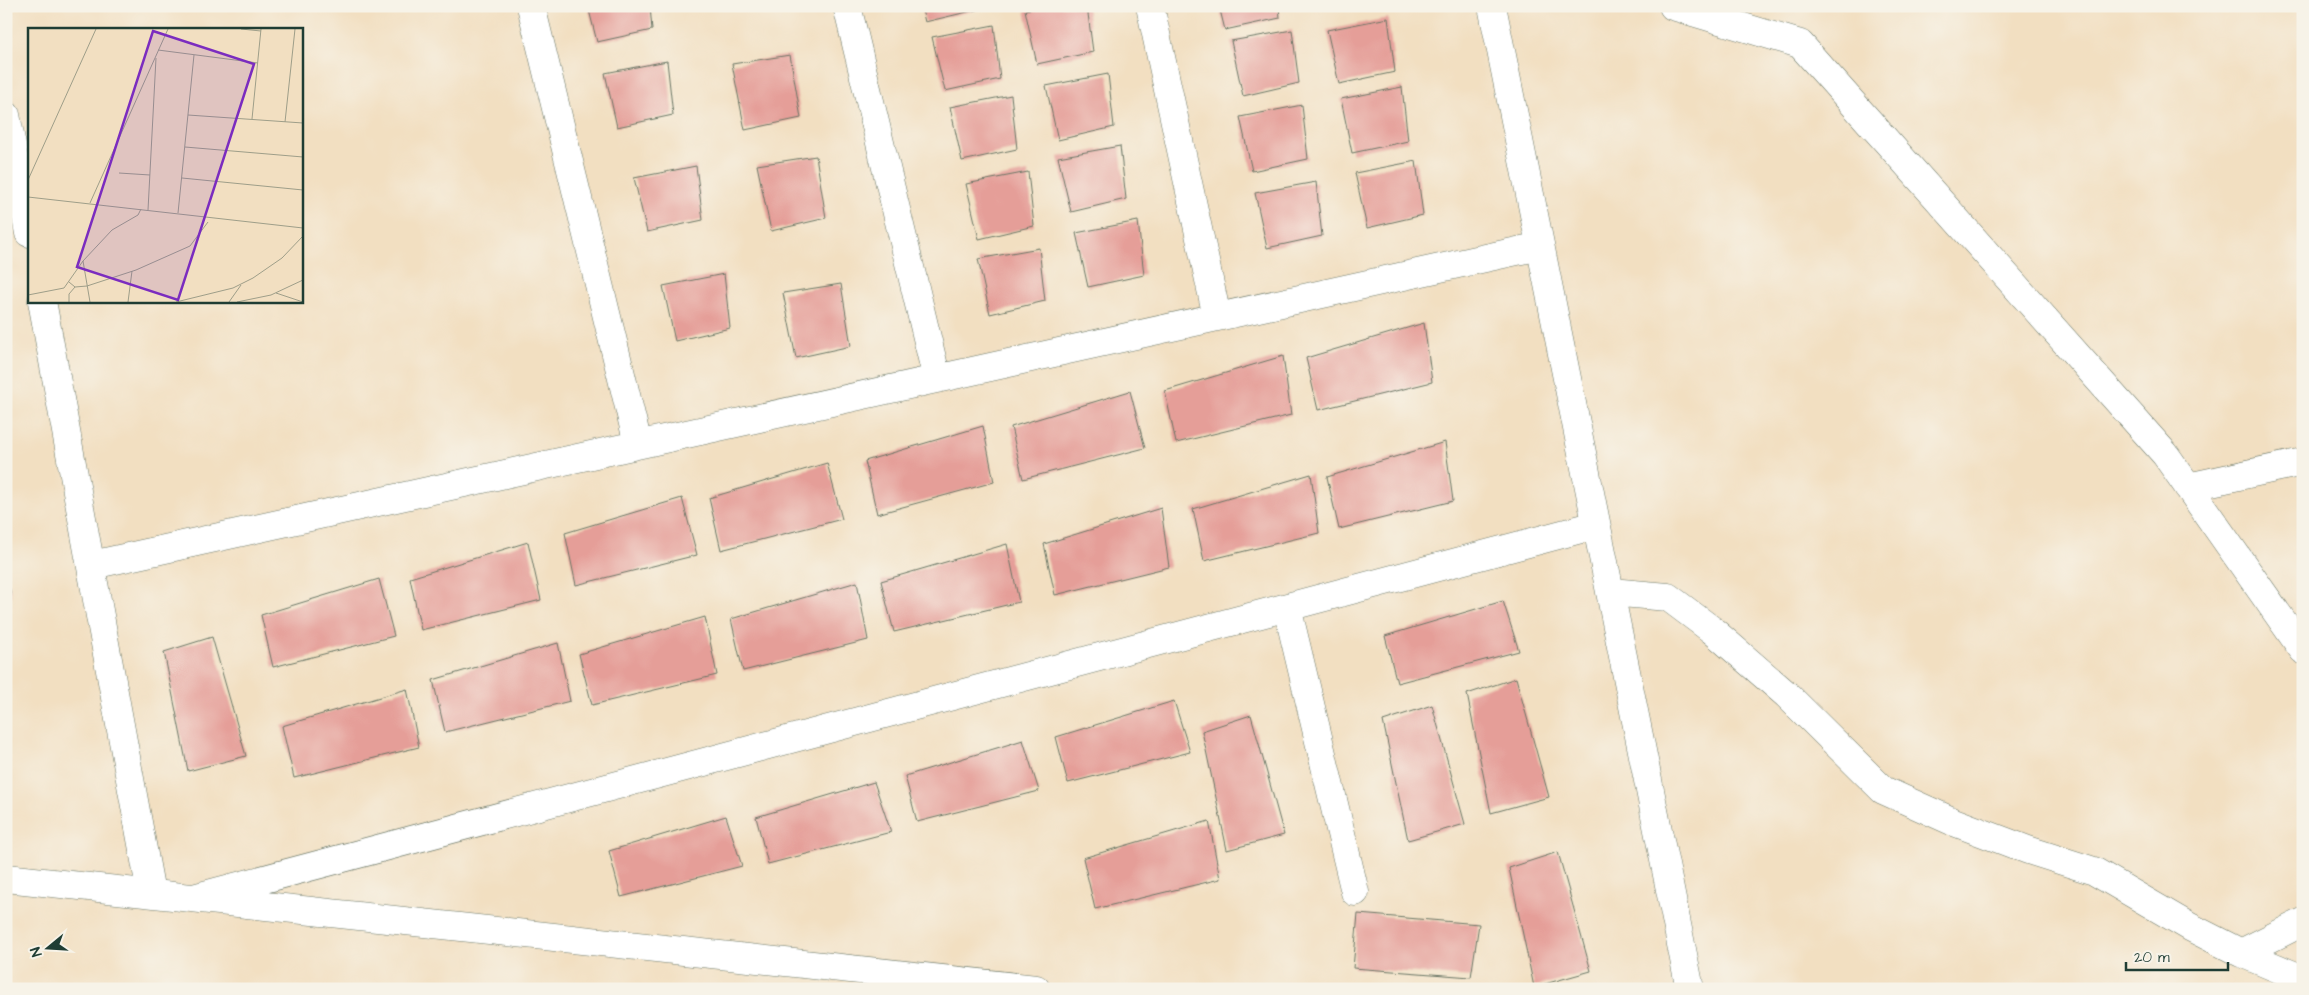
<svg xmlns="http://www.w3.org/2000/svg" width="2309" height="995" viewBox="0 0 2309 995" font-family="'Architects Daughter',sans-serif">
<style>
.building{fill:#e59e98}
.lines{fill:none;stroke-linecap:round;stroke-linejoin:round}
.minor-casing{stroke:#697665;stroke-width:29}
.minor{stroke:#fff;stroke-width:28}
.inset-road{fill:none;stroke:#9e9e89;stroke-width:1}
.view{fill:#7b2cbf;fill-opacity:0.15;stroke:#7b2cbf;stroke-width:2.5}
.inset-edge{fill:none;stroke:#1f3d34;stroke-width:2.5}
</style>
<rect width="100%" height="100%" fill="#f7f3e8"/>
<filter id="ink" filterUnits="userSpaceOnUse"><feTurbulence type="fractalNoise" baseFrequency=".02" numOctaves="2"/><feDisplacementMap in="SourceGraphic" scale="10" xChannelSelector="R" yChannelSelector="G"/><feConvolveMatrix kernelMatrix="1 2 1 2 8 2 1 2 1" color-interpolation-filters="sRGB"/></filter>
<filter id="wash" filterUnits="userSpaceOnUse"><feTurbulence type="fractalNoise" baseFrequency=".0096" numOctaves="4" result="noise"/><feDisplacementMap in="SourceGraphic" scale="20" xChannelSelector="R" yChannelSelector="G"/><feGaussianBlur stdDeviation="1.12" result="paint"/><feColorMatrix in="noise" values="0 0 0 0 0 0 0 0 0 0 0 0 0 0 0 0 0 1.4 0 .05"/><feComposite in="paint" operator="in"/></filter>
<g filter="url(#wash)">
<rect width="100%" height="100%" fill="#f2dfc1"/>
<g id="blocks">
<path class="building" d="M588,6H650L652,30L597,42Z
M921,6H980V9L925,22Z
M1043,6H1087L1093,52L1037,64L1025,10Z
M1219,6H1279L1280,18L1225,30Z
M1388,18L1395,72L1339,84L1327,30Z
M994,25L1000,79L945,91L932,37Z
M1292,30L1299,83L1243,96L1231,41Z
M790,55L801,118L745,130L732,64Z
M667,61L673,115L617,127L605,73Z
M1108,74L1114,127L1058,140L1046,86Z
M1402,87L1408,141L1352,153L1341,99Z
M1011,95L1017,149L962,161L950,107Z
M1302,105L1308,159L1252,171L1240,117Z
M1120,146L1126,199L1071,212L1058,157Z
M816,156L826,218L771,231L757,165Z
M1416,161L1423,215L1367,228L1355,173Z
M696,166L703,220L647,232L634,178Z
M1028,172L1034,226L979,239L966,184Z
M1316,182L1322,236L1267,248L1255,193Z
M1138,221L1144,275L1088,287L1076,233Z
M1039,248L1045,301L990,314L978,259Z
M724,274L730,328L675,341L663,286Z
M841,284L851,346L796,358L783,293Z
M1424,323L1432,382L1318,410L1306,358Z
M1283,356L1291,415L1176,443L1165,391Z
M1130,391L1145,448L1023,479L1011,427Z
M983,426L994,482L877,514L865,461Z
M1445,442L1453,501L1339,529L1327,477Z
M827,463L842,519L721,550L709,498Z
M1311,474L1319,533L1204,561L1193,509Z
M682,498L697,555L576,585L565,533Z
M1161,508L1169,567L1055,595L1044,544Z
M528,542L541,600L421,630L410,578Z
M1007,544L1019,602L894,632L881,581Z
M6,568L11,596L6,597Z
M379,579L394,636L273,667L261,615Z
M857,582L868,640L743,671L731,619Z
M1503,601L1519,651L1397,683L1385,636Z
M705,617L717,675L592,705L579,654Z
M212,637L246,756L188,771L164,652Z
M558,643L570,701L445,732L433,680Z
M1516,678L1549,797L1491,813L1467,694Z
M407,689L419,747L294,778L282,726Z
M1174,701L1190,752L1068,783L1056,737Z
M1432,705L1465,824L1408,840L1383,721Z
M1251,715L1284,835L1227,850L1202,731Z
M1023,740L1039,791L917,822L905,776Z
M874,782L891,832L768,864L756,817Z
M726,816L742,866L621,897L609,851Z
M1209,821L1220,879L1095,909L1083,858Z
M1558,852L1591,971L1534,987L1509,868Z
M1358,914L1479,924L1471,977L1353,968Z"/>
</g>
</g>
<g filter="url(#ink)">
<use href="#blocks" fill-opacity="0" stroke="#697665" stroke-width="1"/>
<g class="lines">
<g class="minor-casing">
<path id="minor" d="M531,6L638,444
M847,6L937,379
M1150,6L1217,317
M1492,6L1690,989
M1673,6L1800,44L2165,454L2303,650
M6,115L29,233
M42,301L151,893
M2188,487L2303,462
M92,565L1540,246
M1610,592L1668,597L1712,630L1787,695L1883,790L1954,822L2028,850L2094,871L2190,927L2241,953L2303,922
M1287,607L1355,892
M6,878L1036,989
M193,898L1596,525
M2241,953L2303,979"/>
</g>
<use href="#minor" class="minor"/>
</g>
</g>
<g transform="translate(28 28)">
<rect width="275" height="275" fill="#f2dfc1"/>
<path class="inset-road" d="M213,1L233,3M130,22L230,35M160,87L275,95M224,91L233,1M257,94L267,1M157,119L275,129M91,145L122,147M154,150L275,162M0,152L68,1M0,169L275,200M62,175L140,1M120,182L128,30M150,185L166,27M41,254L47,259L59,258L108,242L162,218L180,194M248,265L275,274M0,267L36,260L55,233M41,274V266L47,259M62,274L55,233L84,202L110,187L113,181M100,274L104,243M148,274L205,260L225,250L254,230L275,208M201,274L213,257M209,274L243,267L275,252"/>
<path class="view" d="M125,3L226,36L150,272L49,239Z"/>
<rect width="275" height="275" class="inset-edge"/>
</g>
<rect width="2309" height="995" fill="none" stroke="#f7f3e8" stroke-width="25"/>
<g transform="translate(48 948) rotate(252)" stroke="#f7f3e8" stroke-width="4" paint-order="stroke">
<path d="M0-4L9 19L0 12L-9 19Z" fill="#1f3d34"/>
<text y="-8" font-size="14" font-weight="bold" text-anchor="middle" fill="#1f3d34">N</text>
</g>
<path d="M2126 962v8h102v-8" fill="none" stroke="#1f3d34" stroke-width="2.5"/>
<text x="2134" y="962" font-size="15" fill="#1f3d34" stroke="#f7f3e8" stroke-width="4" paint-order="stroke">20 m</text>
</svg>
